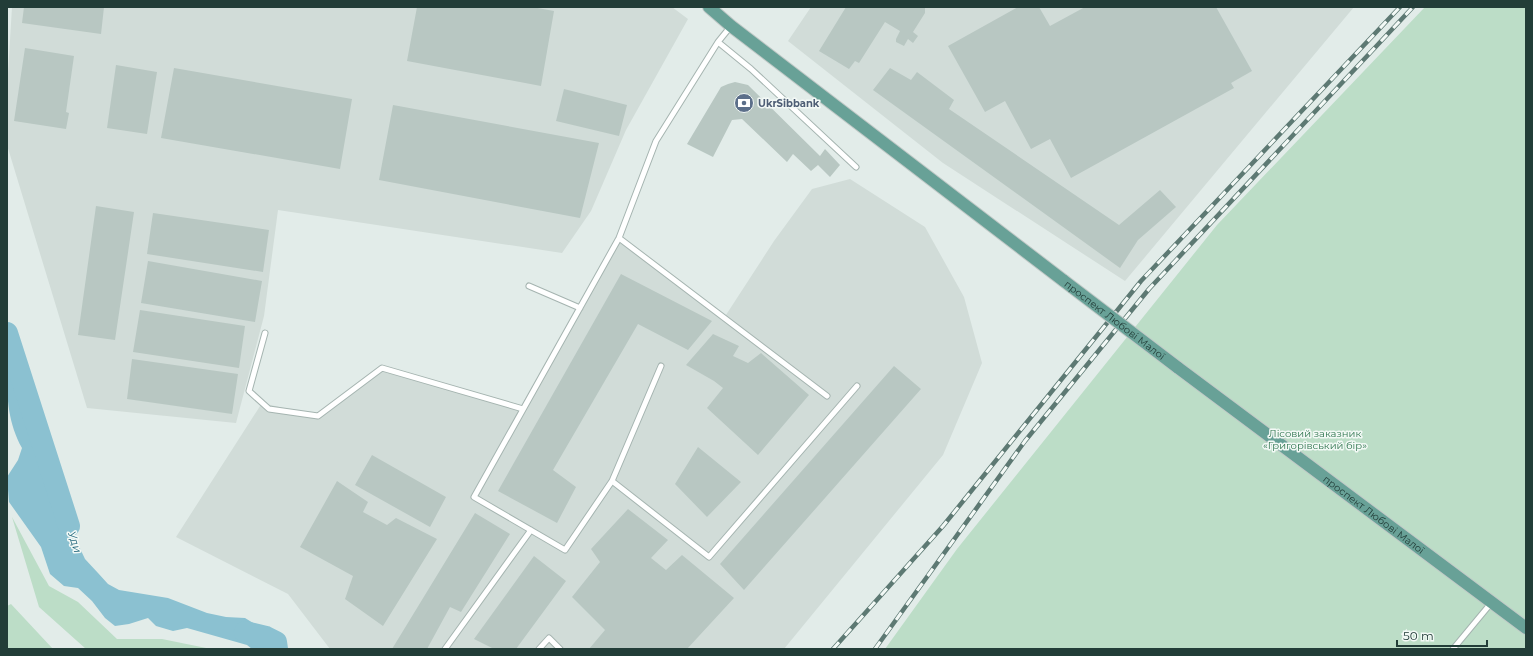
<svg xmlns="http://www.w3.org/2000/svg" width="1533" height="656" viewBox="0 0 1533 656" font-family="Montserrat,sans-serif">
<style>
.built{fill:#d1dcd8}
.green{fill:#bcddc7}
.water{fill:#8bc1d1}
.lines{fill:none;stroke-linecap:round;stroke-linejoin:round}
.river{stroke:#8bc1d1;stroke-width:22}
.building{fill:#b8c7c2}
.lane-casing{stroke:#a5b4b0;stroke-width:7}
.primary-casing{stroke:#c1c9c7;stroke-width:14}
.lane{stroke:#fff;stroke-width:5}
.primary{stroke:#68a197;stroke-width:12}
.rail-casing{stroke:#5d7973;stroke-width:4.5}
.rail{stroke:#f3f9f6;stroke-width:3;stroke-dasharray:9;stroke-linecap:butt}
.primary-bridge-casing{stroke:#c1c9c7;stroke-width:14;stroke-linecap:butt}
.primary-bridge{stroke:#68a197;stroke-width:12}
.labels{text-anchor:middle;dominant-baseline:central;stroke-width:3;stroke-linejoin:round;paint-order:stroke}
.service-label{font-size:10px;font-weight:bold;fill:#4e5e75;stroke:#f3f9f6;text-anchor:start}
.street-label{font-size:10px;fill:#223d38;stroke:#f3f9f6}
.park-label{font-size:10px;fill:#2d744d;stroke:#f3f9f6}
.water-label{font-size:11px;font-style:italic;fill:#1d6379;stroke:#f3f9f6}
</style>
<rect width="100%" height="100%" fill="#e2ece9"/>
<path class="built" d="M12,7H672L688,19L626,130L591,211L562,253L278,210L264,316L236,423L87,408L7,145L8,73Z
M811,7H1354L1125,281L943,163L788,41Z
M850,179L925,227L964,297L982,363L943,455L784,649H330L288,594L176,537L262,403L318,416L382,368L525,406L619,238L724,318L774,241L812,189Z"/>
<path class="green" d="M1425,7H1526V649H885L957,549L1217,225Z
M12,517L49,586L78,602L117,639H162L211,649H86L39,607Z
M11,604L53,649H7V606Z"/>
<path class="water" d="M7,353L41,454L66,510L76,540L85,559L98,573L108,584L119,590L168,598L207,613L226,617L245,618L263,629L279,646V649H252L247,645L187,628L173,631L156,626L148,618L129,624L115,626L105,618L92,601L78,588L64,586L50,574L41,547L9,502L7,477L18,460L22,448C5,417 7,388 7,353Z"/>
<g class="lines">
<path class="river" d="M7,333L69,526
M245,632L266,637L276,642L277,649"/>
</g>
<path class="building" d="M24,7H104L101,34L22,23Z
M417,7H532L554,11L541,86L407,61Z
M846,7H925V13L913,32L918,36L913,43L908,39L904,46L896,42V39L900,31L885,22L859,63L855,61L849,69L819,51Z
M1018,7H1039L1050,26L1085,7H1216L1252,71L1231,83L1234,88L1071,178L1050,139L1031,149L1005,101L985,112L948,46Z
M25,48L74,56L66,112L69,113L66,129L14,121Z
M116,65L157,72L147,134L107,128Z
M174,68L352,99L340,169L161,138Z
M890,68L911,80L917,72L954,100L949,109L1119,225L1160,190L1176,207L1138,240L1120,268L873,90Z
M735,82L748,85L820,156L825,149L840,165L830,177L818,165L811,171L793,154L787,162L742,119L732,120L713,157L687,144L721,87L728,84Z
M564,89L627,105L619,136L556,121Z
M393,105L599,143L580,218L379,180Z
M96,206L134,212L115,340L78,335Z
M153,213L269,230L263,272L147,254Z
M148,261L262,281L255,322L141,303Z
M621,274L712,321L688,350L638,324L553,470L576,487L557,523L498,491Z
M140,310L245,326L239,368L133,352Z
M713,334L739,346L733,356L748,363L761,353L809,395L758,455L707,408L723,388L714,381L686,365Z
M132,359L238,374L232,414L127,399Z
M894,366L921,389L744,590L720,564Z
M698,447L741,482L707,517L675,484Z
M372,455L446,497L430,527L355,485Z
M337,481L368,502L363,512L387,525L396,518L437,539L383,626L345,599L353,576L300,547Z
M628,509L668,540L651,558L666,570L682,555L734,598L687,649H589L605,630L572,597L600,562L591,549Z
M475,513L510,534L461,612L450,607L427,649H392Z
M534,556L566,581L516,649H494L474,639Z"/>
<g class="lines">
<g class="lane-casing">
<path id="lane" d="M718,42L751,69L856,167
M619,238L827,396
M529,286L580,308
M265,333L249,391L269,409L318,416L382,368L523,409
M661,366L612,481L565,550L474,497L619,238L656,141L718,42L731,26
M612,481L709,557L857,386
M445,649L531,530
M539,649L549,638L560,649
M1453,649L1492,602"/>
</g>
<g class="primary-casing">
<g id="primary">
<path d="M709,7L731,26L1064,281"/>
<path id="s1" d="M1177,367L1526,628"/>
</g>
</g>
<use href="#lane" class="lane"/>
<use href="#primary" class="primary"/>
<g class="rail-casing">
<path id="rail" d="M833,649L943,526L1141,281L1400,7
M875,649L1025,441L1149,289L1413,7"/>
</g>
<use href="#rail" class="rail"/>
<g class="primary-bridge-casing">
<g id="primary-bridge">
<path id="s2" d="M1064,281L1177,367"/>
</g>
</g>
<use href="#primary-bridge" class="primary-bridge"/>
</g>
<defs>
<g id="bank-disc" transform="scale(1)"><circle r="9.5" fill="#5c6f8a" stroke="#f3f9f6"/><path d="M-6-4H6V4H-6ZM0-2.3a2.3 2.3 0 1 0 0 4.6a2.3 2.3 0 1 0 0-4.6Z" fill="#fff"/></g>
</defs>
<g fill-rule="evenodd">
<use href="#bank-disc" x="744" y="103"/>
</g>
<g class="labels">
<g class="service-label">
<text x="758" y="103">UkrSibbank</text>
</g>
<g class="street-label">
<text stroke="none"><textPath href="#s2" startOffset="64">проспект Любові Малої</textPath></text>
<text stroke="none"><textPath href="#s1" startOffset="246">проспект Любові Малої</textPath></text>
</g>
<g class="park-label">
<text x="1315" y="433">Лісовий заказник<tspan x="1315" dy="12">«Григорівський бір»</tspan></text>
</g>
<g class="water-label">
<text transform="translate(75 542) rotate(72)">Уди</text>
</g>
</g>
<rect width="1533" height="656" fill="none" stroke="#223d38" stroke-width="16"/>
<path d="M1397 640v6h90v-6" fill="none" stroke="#223d38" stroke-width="2"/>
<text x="1403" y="640" font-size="12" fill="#223d38" stroke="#f3f9f6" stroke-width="3" paint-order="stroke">50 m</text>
</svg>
